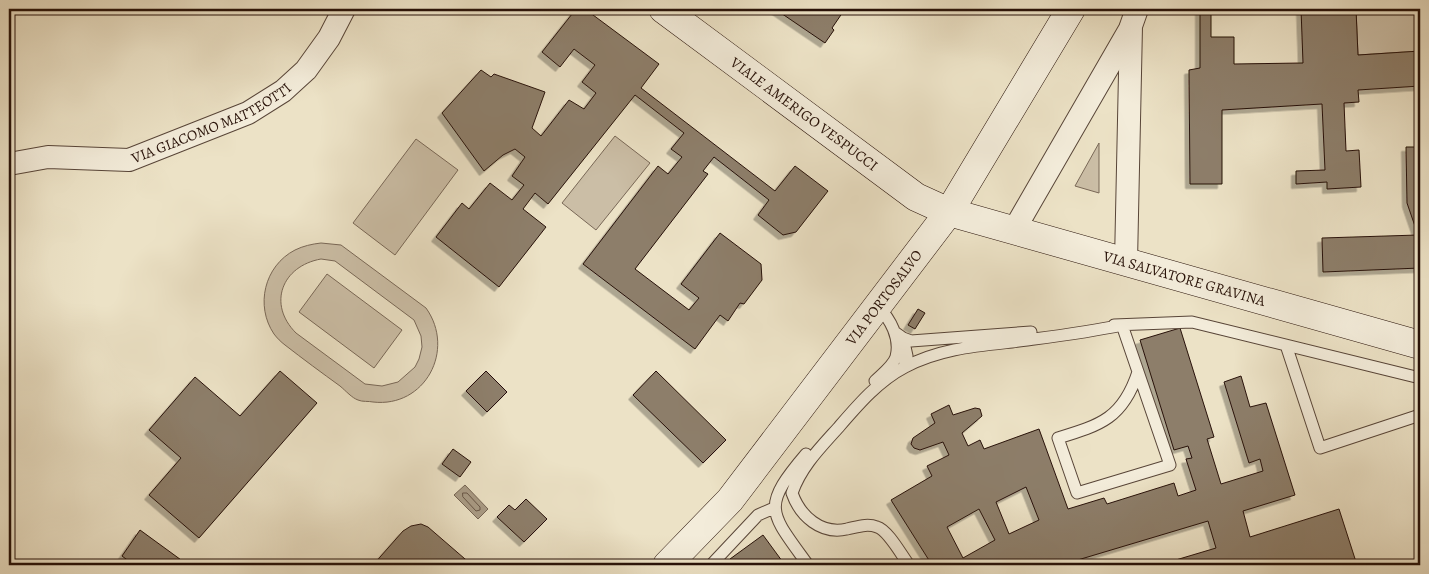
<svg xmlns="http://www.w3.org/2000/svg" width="1429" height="574" viewBox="0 0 1429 574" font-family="Alegreya,serif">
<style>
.green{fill:#cbbea6;stroke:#796857;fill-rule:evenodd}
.water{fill:#a99b85;stroke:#756453}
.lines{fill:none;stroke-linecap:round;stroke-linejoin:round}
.shore{stroke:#685646;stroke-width:1}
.building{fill:#8d7e6b;stroke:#271108;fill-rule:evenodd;filter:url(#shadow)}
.lane-casing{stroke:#584538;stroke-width:13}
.street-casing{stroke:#584538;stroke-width:24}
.secondary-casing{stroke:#271108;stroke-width:29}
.lane{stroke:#f3ecda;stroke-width:11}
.street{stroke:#f3ecda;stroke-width:22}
.secondary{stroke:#f3ecda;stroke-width:28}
.labels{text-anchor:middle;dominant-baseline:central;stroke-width:4;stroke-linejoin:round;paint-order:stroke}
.street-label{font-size:15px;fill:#271108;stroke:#f3ecda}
</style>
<defs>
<filter id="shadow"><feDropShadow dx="-4.5" dy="4.5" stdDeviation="0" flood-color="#0004"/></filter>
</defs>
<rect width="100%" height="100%" fill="#ece2c6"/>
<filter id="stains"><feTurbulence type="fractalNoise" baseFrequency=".004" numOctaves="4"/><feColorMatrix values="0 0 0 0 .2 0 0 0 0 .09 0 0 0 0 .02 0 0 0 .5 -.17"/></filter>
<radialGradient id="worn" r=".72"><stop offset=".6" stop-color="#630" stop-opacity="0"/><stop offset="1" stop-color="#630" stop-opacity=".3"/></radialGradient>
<path class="green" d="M1356,9H1420V51L1358,55Z
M615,136L650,163L596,230L562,203Z
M416,139L458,170L395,255L353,223Z
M1099,143V193L1075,186Z
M321,243L341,245L426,308C456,350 425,408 373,402C369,401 362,402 358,400C352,398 346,391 340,386C322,373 303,359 285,345C281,342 277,338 274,334C255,306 264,266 295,250C303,246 312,244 321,243ZM321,259L335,261L414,320L421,336L422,347L419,359L415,367L398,382L382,386L365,384L296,333C267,304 282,266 321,259Z
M327,274L402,330L374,368L299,312Z"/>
<path class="water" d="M465,485L488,509L478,519L454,495Z"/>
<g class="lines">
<path class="shore" d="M463,493H467L480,507V510L476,511L463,497Z"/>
</g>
<path class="building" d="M576,9H585L659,64L641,88L775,191L795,166L828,191L796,232L783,235L758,215L769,200L714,157L703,171L708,174L635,269L689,310L699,298L681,284L720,233L761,264L762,280L744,304L740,303L728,321L720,315L695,349L583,264L658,166L668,174L682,157L671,149L684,133L635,95L548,204L535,193L523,209L546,227L499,287L436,237L462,203L469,209L490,183L512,200L524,185L512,176L525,157L515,149L503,155L484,171L442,113L481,70L491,77L494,74L545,92L532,128L541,136L569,100L584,109L596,93L582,82L595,65L574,49L560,67L542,52Z
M775,9H845L832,28L834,30L825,43Z
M1200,9H1211V37H1234V64L1303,63L1301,9H1356L1358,55L1420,51V86L1358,90L1359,102L1344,103L1346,151L1359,150L1361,187L1327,189V182L1296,184V171L1325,170L1322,104L1222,110V184H1190L1189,70L1200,68Z
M1406,147H1420V268L1323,272L1322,238L1418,235L1407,203Z
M918,309L925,313L915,329L908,325Z
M1180,328L1214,437L1207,439L1221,484L1263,471L1260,459L1249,463L1224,382L1241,376L1250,407L1266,403L1295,495L1243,511L1250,537L1339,509L1357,565H1159L1216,548L1208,521L1061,565H932L891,500L932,476L927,466L949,455L943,442L920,450L914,448L911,444L913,438L935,423L931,414L949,405L953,415L975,408L980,409L982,416L962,433L968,446L980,440L984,449L1039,429L1068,509L1104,498L1107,504L1174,483L1178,496L1196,490L1186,459L1192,458L1188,446L1174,450L1140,340ZM1026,487L1039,520L1009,534L996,502ZM979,509L995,540L963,558L947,527Z
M280,371L317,403L199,538L149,495L181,458L149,430L195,377L240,416Z
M486,371L507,392L487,412L466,391Z
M656,371L726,440L703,463L633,395Z
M453,449L471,462L460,477L442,464Z
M526,499L547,519L524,542L497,517L509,505L515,510Z
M421,524L428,527L472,565H373L403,531L411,526Z
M140,530L188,565H134L122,556Z
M763,535L785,565H735L730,559Z"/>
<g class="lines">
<g class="lane-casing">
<path id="lane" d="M1114,325L1192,322L1420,378
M1122,325L1170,465L1077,493L1058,438C1101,425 1123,418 1138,372
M896,333L903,338L911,341L1031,332
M903,338L907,356L904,367
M1286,345L1320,448L1420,415
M875,381C882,374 893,366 896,357C901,338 890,319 878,306
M806,454C760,508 770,512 808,565
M711,565L758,515L774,508
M909,565C902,556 888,530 877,527C867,523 857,527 847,529C821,535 800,516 792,493C801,467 820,448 838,428C857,406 878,381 905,367C939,349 975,346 1012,342C1049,337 1085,333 1122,325"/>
</g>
<g class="street-casing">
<g id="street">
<path id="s1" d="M9,164L48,157L129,160L248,113L283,91L306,70L329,38L344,9"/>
<path d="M1014,230L1130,29"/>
<path d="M1126,262L1131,26L1137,9"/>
</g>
</g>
<g class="secondary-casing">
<g id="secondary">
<path id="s2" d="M663,9L916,197L949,212L1420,345"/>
<path id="s3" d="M667,565L730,500L949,212L1071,9"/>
</g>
</g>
<use href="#lane" class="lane"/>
<use href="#street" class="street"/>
<use href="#secondary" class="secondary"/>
</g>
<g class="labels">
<g class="street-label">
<text stroke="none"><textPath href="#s2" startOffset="176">VIALE AMERIGO VESPUCCI</textPath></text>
<text stroke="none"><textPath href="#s1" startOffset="211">VIA GIACOMO MATTEOTTI</textPath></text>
<text stroke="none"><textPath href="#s2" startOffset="596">VIA SALVATORE GRAVINA</textPath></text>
<text stroke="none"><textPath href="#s3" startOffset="345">VIA PORTOSALVO</textPath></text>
</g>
</g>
<rect width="1429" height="574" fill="none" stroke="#ece2c6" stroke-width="30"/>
<rect x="10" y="10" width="1409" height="554" fill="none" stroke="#271108" stroke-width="2.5"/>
<rect x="15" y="15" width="1399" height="544" fill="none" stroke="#271108"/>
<rect width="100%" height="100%" filter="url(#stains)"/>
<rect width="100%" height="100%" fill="url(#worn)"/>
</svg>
